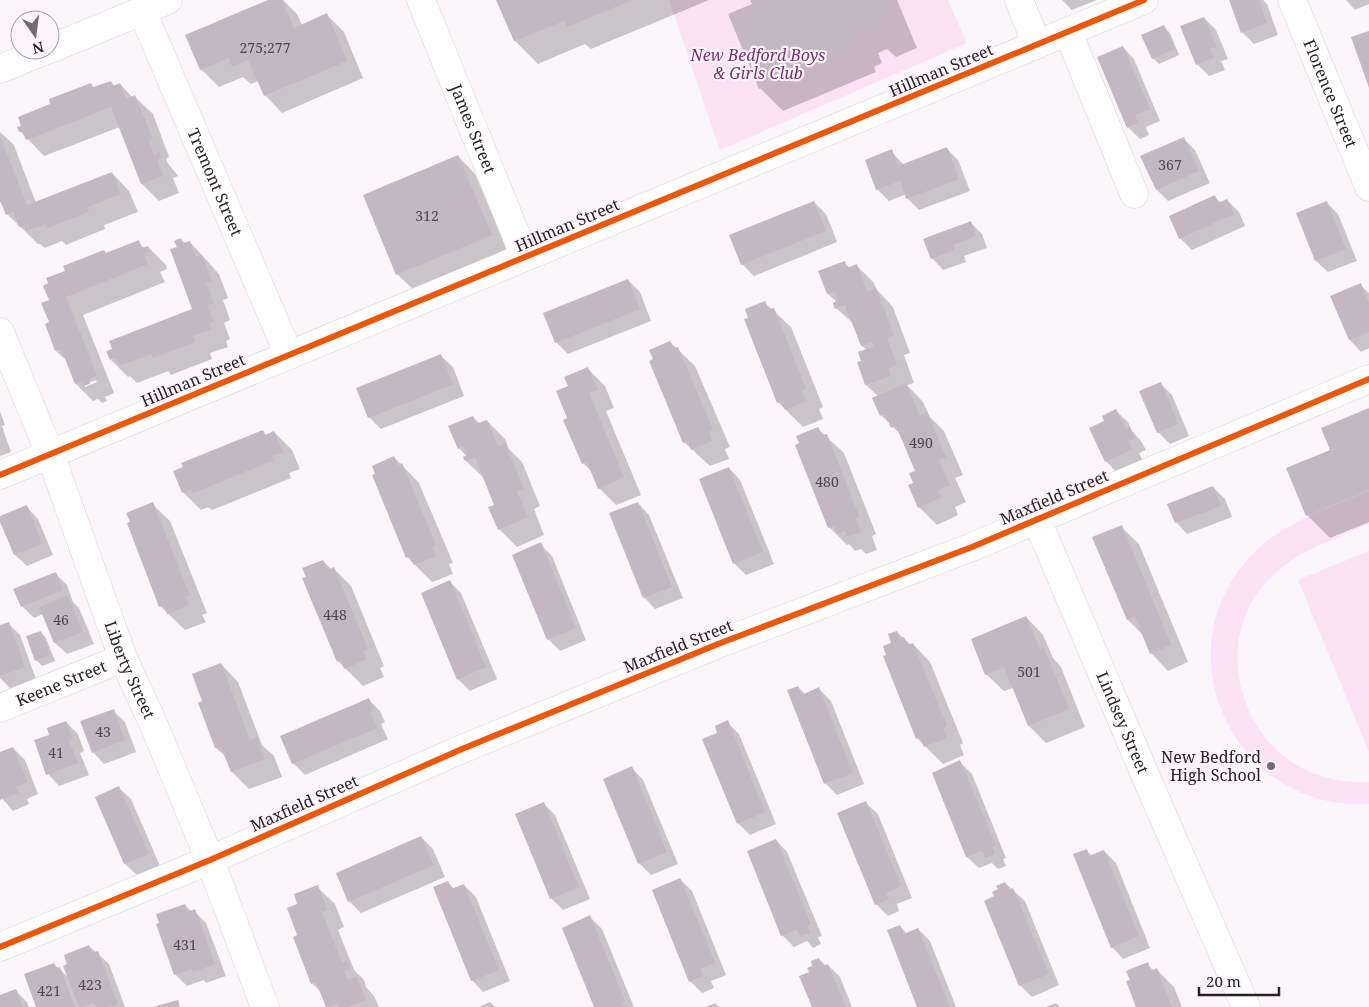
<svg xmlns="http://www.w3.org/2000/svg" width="1369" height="1007" viewBox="0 0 1369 1007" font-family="'Noto Serif',serif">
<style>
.green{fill:#fce2f7}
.shadow{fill:#0003;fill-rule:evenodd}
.building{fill:#c5b7c2}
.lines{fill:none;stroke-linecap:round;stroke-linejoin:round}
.minor-casing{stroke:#d8d2d7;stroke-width:29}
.tertiary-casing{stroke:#d8d2d7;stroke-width:29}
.minor{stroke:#fefefe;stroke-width:28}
.tertiary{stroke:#fefefe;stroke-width:28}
.cycleway-casing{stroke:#fdf4fb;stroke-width:9}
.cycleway{stroke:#e8590c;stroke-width:6}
.poi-dot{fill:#726c71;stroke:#fdf4fb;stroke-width:2}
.labels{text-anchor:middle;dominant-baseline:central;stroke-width:4.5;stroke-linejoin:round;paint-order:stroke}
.number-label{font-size:14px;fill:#50464e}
.park-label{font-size:16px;font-style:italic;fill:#792f6e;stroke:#fdf4fb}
.street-label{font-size:16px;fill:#292127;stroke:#fdf4fb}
.poi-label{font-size:16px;fill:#292127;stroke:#fdf4fb;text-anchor:end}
</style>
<rect width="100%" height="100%" fill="#fbf6fa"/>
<path class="green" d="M669,0H948L967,43L720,150Z
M1369,491V524C1330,541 1290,553 1262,587C1214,646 1240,742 1310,772C1329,780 1349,783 1369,782V804C1242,812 1163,665 1243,565C1274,525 1324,510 1369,491Z
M1369,551V752L1298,580Z"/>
<path class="shadow" d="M272,0H283L297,14L302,25L327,15L344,32L363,78L282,113L265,95L258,81L251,84L243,77L219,87L201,69Z
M498,0H709L591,49L585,44L538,64L515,41Z
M752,0H897L917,48L896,57L887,49L878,53L882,63L874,67L876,72L783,111L760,88L754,5Z
M1062,0H1097L1072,10Z
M1233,0H1263L1267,4L1278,35L1254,44L1242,32Z
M1346,0H1369V4L1355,10Z
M1204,18L1216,30L1228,59L1221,61L1225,70L1209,76L1197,64Z
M1164,27L1170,33L1179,55L1159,64L1153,58Z
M1123,47L1134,59L1160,121L1146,127L1149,135L1140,139L1128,127Z
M111,82L115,86L120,84L133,98L135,97L153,114L169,157L166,159L167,162L178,176L173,178L179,193L159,201L142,184L120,127L44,156L20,131L94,88Z
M0,132L14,145L36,203L112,173L129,191L138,212L104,225L105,229L66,245L62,241L45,248L40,244H38L7,214L3,205L0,202Z
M1183,138L1195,150L1210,183L1168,201L1157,190Z
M946,148L958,160L970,191L919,210L907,198L906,194L889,201L877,189L891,151L904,165Z
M458,156L475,174L508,252L415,291L397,274Z
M1214,197L1221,203L1227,200L1239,212L1245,226L1192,250L1180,238Z
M814,202L826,214L837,242L754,276L742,264Z
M1327,203L1338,214L1357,261L1328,272L1316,261Z
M970,222L982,234L987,248L964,256L966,262L943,270L932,258Z
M181,240L185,244L190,242L219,274L228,298L223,300L230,320L224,323L230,339L226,341L228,347L210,353L212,359L171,375L168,371L137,383L130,376L128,377L111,360L194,310L178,248Z
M138,242L145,249L148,247L166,265L167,269L160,272L165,282L83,315L114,393L105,397L107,401L102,403L98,399L93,401L76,384L67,361L56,351L46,325L50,323L51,301L107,254ZM96,380L97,382L85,387V384Z
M844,263L850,268L857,266L874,283L877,290L893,307L910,353L904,355L914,383L907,385L923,402L930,417L944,431L963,475L955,478L966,502L955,507L958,515L937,525L919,507L915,483L917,471L902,436L881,415L878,396L866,385L858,363L863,361L867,350L862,346L855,325L836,308L837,302L828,294Z
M628,280L640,292L651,321L568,354L556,342Z
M1360,285L1369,293V348L1361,352L1350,340L1332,296Z
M765,303L791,327L823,407L819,409L823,419L803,427L778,402L750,319Z
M670,342L695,366L730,447L725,449L729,459L710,466L684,442L655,359Z
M441,356L453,367L464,396L381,429L369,417Z
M588,369L605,386L614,408L606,411L641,495L616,505L599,488L593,473L583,463L569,419L570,387Z
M1160,383L1172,395L1189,436L1170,444L1158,432Z
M1369,409V522L1330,538L1307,515L1332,450Z
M0,411L5,425L2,426L11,452L0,456Z
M1116,411L1128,422L1132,431L1141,441L1146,450L1139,453L1143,461L1117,473L1106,461V422Z
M473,417L480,424L487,421L505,439L509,449L522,462L540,506L534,509L544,535L517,547L499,529L496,505L484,478L466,461L467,457L459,448Z
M818,429L844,453L876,534L872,536L877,550L866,554L861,549L855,551L849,544L847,545L829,527Z
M262,432L266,435L274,432L292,450L300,469L289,473L291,478L212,510L208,507L201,510L183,492Z
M394,457L419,483L453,563L449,564L453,574L432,582L407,557Z
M729,468L740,480L774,564L746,575L734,563Z
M1213,487L1225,499L1232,517L1187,534L1176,522Z
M638,503L649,515L683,598L655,609L644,597Z
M152,504L170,521L207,613L202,615L206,622L185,630L160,606Z
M27,507L38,519L53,555L27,566L15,555L0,518Z
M1121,527L1139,544L1188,662L1168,671L1151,653L1143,635L1128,620Z
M540,544L552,556L586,640L560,651L548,639Z
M323,561L331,569L333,568L351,586L384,666L380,668L384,677L363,686L338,661L307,577Z
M55,573L67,585L73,602L79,608L94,644L67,654L55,643L43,614L34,618L22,606Z
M450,582L461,593L497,679L470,691L458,679Z
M1026,617L1043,635L1053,658L1061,667L1085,727L1046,743L1029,726L1013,688L1004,691L986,674Z
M8,623L20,635L36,679L10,688L0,678V627Z
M41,632L46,638L55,661L42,666L36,660Z
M897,632L911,645L913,644L930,662L963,743L960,745L964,755L943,764L917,738L888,656Z
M221,664L238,682L262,745L274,756L282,777L249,789L232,772L227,758L216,748L200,703L204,702Z
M798,687L805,694L819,689L831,701L864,784L837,795L825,783Z
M368,699L380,711L385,722L381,724L388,739L305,775L293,763Z
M113,711L125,722L136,752L104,764L93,752Z
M66,722L78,734L84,751L80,753L89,775L59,786L48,774L50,735Z
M727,722L739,734L776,824L750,835L738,823L719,733Z
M13,748L25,760L38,794L27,799L29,804L13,811L0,796V753Z
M960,762L972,774L1006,858L1003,859L1006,866L998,869L992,863L979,868L967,857L933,773Z
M632,768L643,780L678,864L651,875L639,863Z
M119,788L131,799L160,866L137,875L125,864L97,798Z
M866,803L878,814L912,898L897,904L899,911L888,916L876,904Z
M544,804L555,815L590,899L563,910L551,898L517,815Z
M421,837L433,849L445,877L361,913L349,901Z
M776,840L787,852L822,936L818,937L821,944L813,948L807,941L794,947L782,935Z
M1086,850L1092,856L1104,851L1116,863L1150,948L1123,959L1112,947Z
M680,879L692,891L726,975L711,981L714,988L702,993L690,981Z
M448,882L454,889L464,885L476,897L510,981L483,992L472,980Z
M1005,883L1025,901L1059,985L1032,997L1020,985L996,897Z
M317,887L335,904L344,927L338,930L354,970L364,980L366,987L374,996L379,1007H327L321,992L312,983L299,936V904Z
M185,905L192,912L194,911L206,923L226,976L206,983L204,980L187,986L175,974Z
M590,917L602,929L634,1007H595Z
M900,926L907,934L918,929L930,941L956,1007H918Z
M89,946L109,964L125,1007H37L54,964L70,979Z
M819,959L826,966L828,965L840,977L852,1007H813L811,973Z
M1147,964L1154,971L1157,970L1174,987L1182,1007H1138Z
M15,990L27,1002L29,1007H0V996Z
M490,1002L495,1007H479Z
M715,1003L719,1007H705Z
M1056,1003L1060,1007H1045Z"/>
<path class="building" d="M268,0H282L294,28L327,13L347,61L264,96L248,60L232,67L229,58L200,70L185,35Z
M496,0H632L567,27L564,21L514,41Z
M750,0H885L895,25L872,35L867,25L856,30L860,40L852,44L854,49L759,89L728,14L752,4Z
M1229,0H1259L1267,23L1241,33Z
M1204,17L1217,47L1210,49L1214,58L1196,65L1180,26Z
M1164,25L1175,49L1152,59L1141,35Z
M1369,31V88L1351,37Z
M1123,46L1150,109L1135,115L1138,123L1127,128L1097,57Z
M111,81L113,86L120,83L126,99L135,95L153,140L149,141L154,155L159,152L162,158L157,160L163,176L141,184L111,107L26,140L22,131L19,132L17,127L21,126L18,117L50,104L49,99L91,83L93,87Z
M0,136L27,205L112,172L121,194L87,207L89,212L47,228L46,224L26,231L24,226L19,227L13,212L6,215L0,200Z
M1184,137L1199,171L1156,190L1140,156Z
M947,147L959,179L906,199L900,181L876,190L865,160L892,149L898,166Z
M458,155L492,235L396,275L363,195Z
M1215,195L1218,203L1227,199L1234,214L1179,239L1169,216Z
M814,201L826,231L741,265L729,235Z
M1327,201L1346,249L1315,261L1296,213Z
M971,221L976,236L953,245L955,250L931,259L923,239Z
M181,238L183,243L190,241L196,257L202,255L212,281L206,283L214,303L207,305L214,322L209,323L211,329L193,336L195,342L153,358L151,354L119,366L115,358L110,360L106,351L112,349L109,341L192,309L170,249L177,247L174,241Z
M139,240L142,248L148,246L150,251L144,254L148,264L66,297L97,375L89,379L90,384L83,386L82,382L75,384L61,349L55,351L45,324L49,322L41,303L49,300L43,286L48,283L46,278L65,271L63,266L104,250L106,253Z
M845,261L847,268L857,264L867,292L876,288L894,335L887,338L897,365L888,369L891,376L865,385L857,362L861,361L858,352L874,346L872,342L861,346L845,305L835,309L833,303L838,300L835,292L827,294L818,271Z
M628,279L640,309L555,343L543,313Z
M1361,283L1369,303V332L1349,340L1330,296Z
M765,301L769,309L774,308L806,389L802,391L806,401L785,410L781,401L777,403L744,319L748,318L745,309Z
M670,341L674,348L678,347L713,430L709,432L712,441L691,450L688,441L683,443L649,361L653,359L649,350Z
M441,354L453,384L368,418L356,388Z
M588,367L598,390L589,393L624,477L598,489L587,462L582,464L563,420L567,418L556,391L568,386L564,377Z
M1161,382L1178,424L1157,433L1139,391Z
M906,383L920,416L927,412L946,457L939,460L950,485L938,490L942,497L918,508L908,485L913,483L909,473L915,471L896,426L891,428L885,414L880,416L872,398Z
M1369,408V490L1306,516L1286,468L1330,450L1321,428Z
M1116,409L1126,429L1130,427L1135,438L1128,441L1132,449L1105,462L1089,428L1104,421L1102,416Z
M473,416L476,424L487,420L498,446L505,443L524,489L517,491L528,517L498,530L488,507L494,505L475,457L465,461L463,457L468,455L464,446L458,449L448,426Z
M818,427L822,435L827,434L859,516L855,518L861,532L848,537L845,531L837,534L834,526L828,528L795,445L799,443L796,436Z
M263,430L265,435L274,431L283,452L272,456L274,460L193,493L191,489L182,493L173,471L183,467L181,463Z
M394,456L398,466L402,463L436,545L432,547L436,556L414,565L410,556L406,558L372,475L375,474L372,466Z
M729,467L763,552L733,564L699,479Z
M1213,486L1221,506L1175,523L1167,504Z
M153,502L190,596L186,597L189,605L167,614L164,605L159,607L127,523L130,522L126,513Z
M638,502L672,587L643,598L609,513Z
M27,505L42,544L14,555L0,522V516Z
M1122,525L1171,645L1150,654L1135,617L1127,620L1092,537Z
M541,542L576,628L547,640L512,555Z
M323,560L328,570L334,567L368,649L363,651L367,659L344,669L341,660L337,662L302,578L306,577L302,568Z
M56,572L63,590L21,607L13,589Z
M450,580L486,667L457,680L421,593Z
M68,595L83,632L54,643L39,607Z
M1026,616L1040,649L1044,648L1069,709L1028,726L1004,667L985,675L971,639Z
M9,622L25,667L0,676V625Z
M41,631L50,655L35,661L26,636Z
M897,631L900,639L904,637L907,645L913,643L947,726L943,728L947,738L924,747L920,737L916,739L883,656L886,655L883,646L891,643L888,634Z
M221,663L250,740L257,737L265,759L231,772L221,747L215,748L198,703L202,701L192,674Z
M798,686L802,695L819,687L853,773L824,784L787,690Z
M369,698L374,710L370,712L377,728L292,764L280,736Z
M114,709L125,740L92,753L80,721Z
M728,720L765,812L737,824L702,739L717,733L715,726Z
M66,721L73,739L69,741L78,763L46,775L34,740L49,735L47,728Z
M13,747L28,782L16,787L18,793L0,800V752Z
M960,760L996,846L992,847L995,854L985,858L982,851L966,857L932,773Z
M632,766L667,852L638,864L603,779Z
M119,786L149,854L124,864L95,797Z
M866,801L901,886L886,893L889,899L875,905L837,813Z
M544,802L579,887L550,899L515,814Z
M421,836L434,865L348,902L336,873Z
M776,839L811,924L807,925L810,933L800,936L797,929L781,936L747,851Z
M1087,849L1089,856L1104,850L1139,936L1111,948L1073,854Z
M680,878L715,963L700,969L703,976L689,982L652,890Z
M448,881L451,889L464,884L499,970L471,981L433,887Z
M1005,882L1008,890L1013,888L1049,974L1019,986L984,901L994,896L992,892L998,889L996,886Z
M318,885L327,910L322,912L342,963L347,961L350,969L344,971L348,980L357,977L366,1000L349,1007H339L337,1003L326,1007L316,982L311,984L293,937L297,935L287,908L297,904L294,894Z
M185,904L188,912L195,909L215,964L193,972L192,969L174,975L156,924L159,923L156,914Z
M590,915L625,1001L622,1002L624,1007H594L562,928Z
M900,925L904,934L918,928L950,1007H917L887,930Z
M89,945L92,953L98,951L118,1004L109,1007H96L94,1003L79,1007L63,966L67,964L64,955Z
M819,958L823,966L828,964L846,1007H812L799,976L809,972L807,968L812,966L811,961Z
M1148,962L1151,971L1157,968L1172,1007H1136L1126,981L1130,980L1126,971Z
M54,963L56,969L60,967L75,1007H36L24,974Z
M16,989L23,1007H0V995Z
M178,1000L180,1007H156V1006Z"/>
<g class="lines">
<g class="minor-casing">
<g id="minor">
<path id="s1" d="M421,0L525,257"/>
<path d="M1019,0L1037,45"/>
<path id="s2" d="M1292,0L1369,187"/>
<path id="s3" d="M142,11L289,355"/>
<path d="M1068,32L1134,194"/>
<path id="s4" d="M0,332L50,454L123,658L153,723L210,860L265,1007"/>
<path d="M0,475L1144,0"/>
<path id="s5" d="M1037,520L1146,777L1246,1007"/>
<path id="s6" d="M0,708L123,658"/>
<path d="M0,947L210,860L462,749L718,644L972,547L1369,379"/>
</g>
</g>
<g class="tertiary-casing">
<path id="tertiary" d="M50,49L168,0
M0,69L46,50"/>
</g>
<use href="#minor" class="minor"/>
<use href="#tertiary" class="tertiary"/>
<g class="cycleway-casing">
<path id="cycleway" d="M0,475L1144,0
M0,947L210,860L462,749L718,644L972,547L1369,379"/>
</g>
<use href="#cycleway" class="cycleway"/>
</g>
<circle class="poi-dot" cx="1271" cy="766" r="5"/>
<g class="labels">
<g class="number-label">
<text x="265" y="47">275;277</text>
<text x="1170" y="164">367</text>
<text x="427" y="215">312</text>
<text x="921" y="442">490</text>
<text x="827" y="481">480</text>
<text x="335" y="614">448</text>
<text x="61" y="619">46</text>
<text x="1029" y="671">501</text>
<text x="103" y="731">43</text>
<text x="56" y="752">41</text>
<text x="185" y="944">431</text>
<text x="90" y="984">423</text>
<text x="49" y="990">421</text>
</g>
<g class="park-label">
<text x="758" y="55">New Bedford Boys<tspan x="758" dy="18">&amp; Girls Club</tspan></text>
</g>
<g class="street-label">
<text transform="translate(941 70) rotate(-23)">Hillman Street</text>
<text stroke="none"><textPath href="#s2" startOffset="101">Florence Street</textPath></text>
<text stroke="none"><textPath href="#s1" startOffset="139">James Street</textPath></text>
<text stroke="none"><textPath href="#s3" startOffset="186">Tremont Street</textPath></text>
<text transform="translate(567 225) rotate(-23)">Hillman Street</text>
<text transform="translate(193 380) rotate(-23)">Hillman Street</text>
<text transform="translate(1054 497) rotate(-23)">Maxfield Street</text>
<text transform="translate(678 646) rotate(-22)">Maxfield Street</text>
<text stroke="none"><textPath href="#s4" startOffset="362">Liberty Street</textPath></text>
<text stroke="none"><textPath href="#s6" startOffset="66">Keene Street</textPath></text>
<text stroke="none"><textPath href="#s5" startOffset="220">Lindsey Street</textPath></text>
<text transform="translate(304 803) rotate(-24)">Maxfield Street</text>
</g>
<g class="poi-label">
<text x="1261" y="757">New Bedford<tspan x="1261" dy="18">High School</tspan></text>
</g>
</g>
<g transform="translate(35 35) rotate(166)"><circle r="24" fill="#fdf4fb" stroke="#a8a0a6"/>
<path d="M0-4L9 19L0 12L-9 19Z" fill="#726c71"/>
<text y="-8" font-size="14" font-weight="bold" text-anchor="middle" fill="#292127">N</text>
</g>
<path d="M1199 987v8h80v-8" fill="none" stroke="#292127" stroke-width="2.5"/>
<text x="1206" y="987" font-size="15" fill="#292127" stroke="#fdf4fb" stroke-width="4" paint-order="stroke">20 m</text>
</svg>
